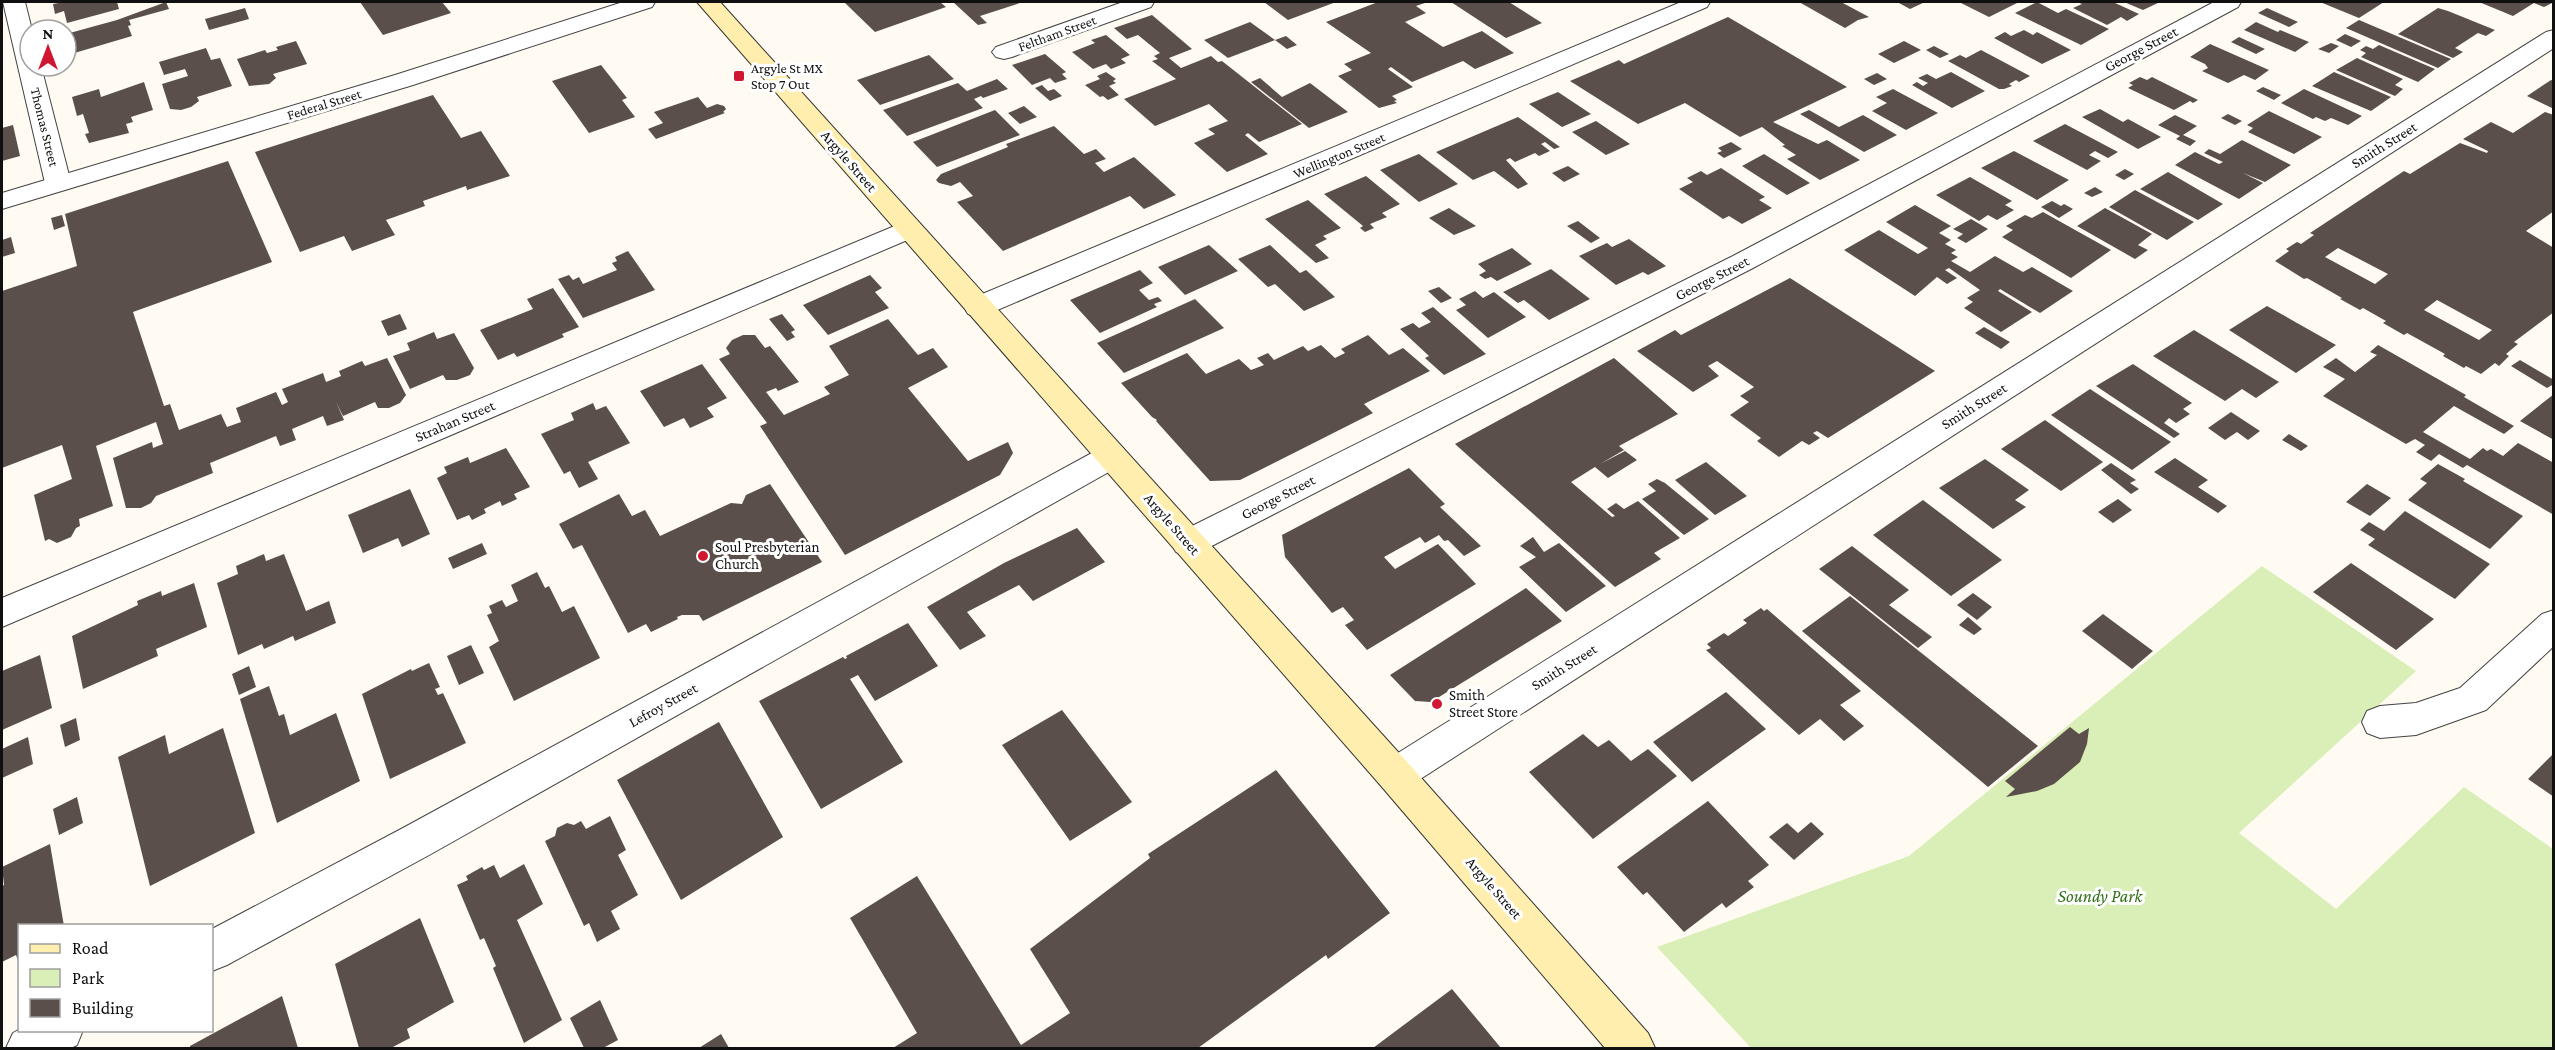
<svg xmlns="http://www.w3.org/2000/svg" width="2555" height="1050" viewBox="0 0 2555 1050" font-family="'Crimson Pro',serif">
<style>
.green{fill:#d9efb7}
.building{fill:#5a4f4b;fill-rule:evenodd}
.lines{fill:none;stroke-linecap:round;stroke-linejoin:round}
.minor-casing{stroke:#434343;stroke-width:2}
.tertiary-casing{stroke:#434343;stroke-width:2}
.secondary-casing{stroke:#323232;stroke-width:2}
.minor{fill:#fff;fill-rule:evenodd}
.tertiary{fill:#fff;fill-rule:evenodd}
.secondary{fill:#ffeead;fill-rule:evenodd}
.poi-dot{fill:#d01732;stroke:#fff;stroke-width:2}
.labels{text-anchor:middle;dominant-baseline:central;stroke-width:6;stroke-linejoin:round;paint-order:stroke}
.far-street-label{font-size:14px;fill:#101010;stroke:#fff}
.far-poi-label{font-size:14px;fill:#101010;stroke:#fff;text-anchor:start}
.street-label{font-size:15px;fill:#101010;stroke:#fff}
.poi-label{font-size:15px;fill:#101010;stroke:#fff;text-anchor:start}
.near-park-label{font-size:18px;font-style:italic;fill:#337018;stroke:#fff}
</style>
<rect width="100%" height="100%" fill="#fffbf2"/>
<path class="green" d="M2262,566L2416,671L2239,833L2336,909L2464,787L2553,849V1048H1751L1657,947L1909,856Z"/>
<path class="building" d="M64,2H117L119,9L67,23L64,11L55,14L53,4Z
M166,2L169,9L129,20L131,25L128,26L132,36L71,54L68,42L66,43V34L117,20Z
M360,2H442L451,13L383,35Z
M844,2H940L946,7L875,32Z
M953,2H1023L980,16L987,23L978,25Z
M1264,2H1336L1288,20Z
M1378,2H1428L1416,6L1426,13L1405,22L1443,47L1482,31L1514,53L1475,69L1463,61L1412,82L1391,67L1388,69L1413,87L1392,96L1397,100L1394,101L1397,103L1379,108L1338,76L1352,70L1344,64L1371,53L1326,22Z
M1451,2H1509L1542,23L1506,38Z
M1799,2H1841L1869,17L1858,20L1845,28Z
M1902,2H1925L1910,9L1899,3Z
M1959,2H2019L1989,17Z
M2037,2L2058,13L2066,9L2109,29L2081,45L2015,13Z
M2077,2H2113L2139,14L2127,21L2121,17L2107,25L2073,8L2082,4Z
M2124,2H2160L2143,10Z
M2320,2H2384L2359,18Z
M2479,2H2554L2544,7L2534,3L2513,16Z
M245,8L249,19L209,30L205,19Z
M2267,8L2298,22L2289,27L2258,13Z
M2438,8L2448,11L2495,30L2486,36L2478,33L2455,48L2463,52L2453,58L2398,34Z
M1152,15L1192,49L1169,58L1181,68L1211,56L1218,62L1222,61L1302,124L1259,142L1248,133L1245,135L1268,154L1227,172L1194,143L1215,134L1208,129L1228,121L1209,104L1155,126L1124,99L1176,79L1152,61L1158,59L1154,56L1160,53L1138,35L1127,39L1114,28Z
M1728,17L1847,87L1773,122L1818,144L1827,140L1860,160L1820,180L1787,159L1796,155L1782,146L1785,145L1762,127L1740,137L1685,103L1638,124L1570,81L1619,60L1624,64Z
M2359,20L2451,59L2438,68L2346,28Z
M1250,22L1275,40L1228,58L1204,40Z
M2256,22L2278,32L2280,30L2309,42L2295,52L2244,30Z
M2024,30L2033,35L2037,32L2071,50L2042,64L1994,38L2005,32L2011,36Z
M2345,34L2361,41L2351,47L2336,40Z
M1106,35L1130,55L1121,59L1126,63L1111,69L1106,64L1093,69L1072,52L1095,43L1091,40Z
M1286,36L1297,45L1287,49L1275,40Z
M2239,37L2265,49L2256,54L2231,42Z
M296,41L307,64L273,74L276,78L269,84L249,86L237,59L265,50L267,53L278,50L276,47Z
M1904,41L1921,50L1894,63L1878,54Z
M2331,43L2339,46L2329,53L2318,49Z
M2210,44L2269,70L2255,80L2244,75L2228,83L2202,71L2208,68L2205,64L2190,57Z
M2379,45L2435,69L2418,82L2361,57L2366,53L2360,50L2366,46L2373,49Z
M1934,46L1949,54L1940,58L1926,50Z
M206,48L211,60L220,58L232,86L197,97L199,101L191,107L181,110L170,109L162,84L188,76L185,69L164,75L159,62Z
M1981,50L2030,76L2019,82L2016,80L2009,84L2012,86L2004,89H1999L1948,61L1960,55L1966,58Z
M1045,54L1066,72L1062,74L1067,79L1055,83L1050,78L1032,85L1012,65Z
M929,55L954,79L880,105L857,80Z
M2357,58L2403,79L2395,85L2403,89L2395,96L2336,70Z
M601,65L627,98L622,100L635,117L589,133L552,81Z
M1106,72L1116,79L1113,81L1116,83L1109,86L1119,95L1108,100L1103,96L1100,97L1085,85L1100,79L1097,76Z
M1951,72L1985,91L1952,108L1912,85L1917,82L1923,86L1928,83L1918,78L1927,74L1936,79Z
M2334,72L2391,97L2371,111L2312,86Z
M1877,73L1887,79L1874,85L1864,79Z
M2140,77L2147,80L2152,77L2198,100L2193,103L2190,101L2174,110L2128,88L2133,85L2129,83Z
M1260,78L1282,97L1310,83L1348,112L1309,128L1251,82Z
M997,79L1008,89L983,98L981,96L974,99L983,108L907,136L883,110L958,83L967,91Z
M2551,80L2554,81V109L2527,96Z
M144,82L153,110L131,117L133,122L126,124L129,133L89,143L85,134L89,133L83,114L77,116L72,97L99,89L101,97Z
M1042,85L1048,91L1054,89L1062,96L1050,101L1035,88Z
M2263,87L2281,95L2274,100L2256,91Z
M1893,89L1938,113L1906,130L1872,111L1887,103L1876,97Z
M2304,89L2362,116L2348,125L2331,118L2325,121L2316,117L2313,119L2281,103Z
M1558,92L1591,114L1562,127L1529,104Z
M433,95L461,138L481,131L510,176L467,190L466,186L423,201L425,206L386,220L395,235L352,251L344,236L300,252L255,152Z
M698,97L707,108L717,104L724,106L726,109L723,112L725,113L656,139L648,129L663,123L654,112Z
M1024,106L1037,117L1020,124L1008,113Z
M2100,109L2123,122L2128,119L2161,137L2138,149L2082,117Z
M995,110L1020,135L937,167L913,142Z
M1809,110L1839,127L1863,115L1897,135L1864,152L1800,114Z
M2269,111L2322,137L2294,154L2248,132L2253,128L2247,125Z
M2545,112L2554,115V211L2526,231L2554,248V312L2514,342L2518,344L2506,354L2509,356L2499,366L2495,363L2481,374L2466,366L2464,368L2443,356L2445,354L2407,333L2404,335L2383,323L2386,321L2363,308L2360,310L2340,299L2342,298L2307,278L2304,279L2275,261L2289,251L2286,249L2297,242L2301,244L2314,235L2310,233L2404,171L2410,174L2460,143L2487,153L2488,151L2463,139L2491,122L2513,133ZM2338,248L2388,274L2375,284L2325,257ZM2437,300L2492,330L2479,340L2424,310Z
M2228,114L2242,121L2235,125L2221,118Z
M2175,115L2197,126L2183,135L2196,141L2190,146L2176,139L2180,136L2158,125Z
M1518,117L1560,147L1554,149L1545,142L1541,144L1550,151L1539,156L1535,153L1515,162L1510,158L1506,160L1528,184L1518,189L1494,171L1473,180L1436,152Z
M1596,121L1630,144L1606,155L1572,132Z
M2065,124L2118,152L2108,158L2095,151L2089,155L2101,161L2087,170L2033,141Z
M13,125L20,156L2,161V128Z
M1054,126L1084,154L1096,149L1106,159L1095,163L1104,172L1134,157L1176,195L1144,209L1130,196L1003,251L957,202L973,196L960,182L951,186L939,183L936,180L941,174L1008,147L1006,144Z
M2242,140L2291,165L2265,182L2243,173L2263,183L2239,199L2175,165L2195,152L2219,164L2223,162L2204,153L2209,149L2220,154Z
M1731,142L1742,149L1724,158L1717,153L1722,151L1718,148Z
M2014,151L2069,180L2037,200L1981,168Z
M1419,154L1458,184L1419,202L1380,170Z
M1764,154L1810,183L1787,195L1742,166Z
M228,161L272,262L133,312L164,406L170,404L179,430L221,414L227,427L241,422L236,408L276,392L282,405L288,402L282,389L323,373L326,382L341,376L339,371L362,361L365,366L387,358L406,395L400,403L389,408H378L375,402L343,416L336,402L344,420L327,426L323,416L292,429L296,440L280,446L276,436L210,463L213,473L156,496L151,503L141,508H126L113,458L152,442L153,448L163,444L156,422L96,446L113,506L79,519L80,526L76,528L71,537L57,543L49,539L45,541L34,495L72,479L62,445L2,468V291L77,266L65,214Z
M1568,166L1580,174L1564,182L1552,173Z
M1721,168L1765,197L1759,200L1772,208L1742,224L1729,216L1723,219L1679,189L1693,182L1687,178L1701,171L1707,175Z
M2125,169L2134,174L2124,180L2115,175Z
M2168,172L2223,204L2198,220L2140,189Z
M1366,176L1400,204L1382,213L1387,217L1370,224L1374,228L1365,232L1360,228L1363,226L1324,194Z
M1970,177L2012,201L2005,205L2014,210L1997,220L1988,215L1979,221L1936,195Z
M2095,187L2103,192L2092,197L2084,193Z
M2135,190L2194,222L2167,240L2109,207Z
M1308,200L1341,228L1323,236L1327,239L1315,245L1329,258L1316,263L1265,219Z
M2052,201L2061,206L2064,204L2073,209L2059,218L2041,207Z
M1915,205L1951,226L1939,233L1951,240L1945,244L1956,250L1951,253L1958,257L1951,261L1970,272L1995,256L2023,272L2032,267L2073,291L2040,313L2000,289L1998,291L2032,312L2001,332L1964,308L1973,302L1967,298L1980,290L1949,268L1945,270L1957,278L1947,284L1937,277L1915,296L1844,250L1879,230L1918,254L1928,248L1886,222Z
M1449,208L1476,226L1454,235L1429,218Z
M2105,208L2152,234L2138,245L2148,250L2135,259L2077,226Z
M2043,212L2111,250L2071,278L2002,237L2013,230L2006,226L2025,215L2032,218Z
M62,215L65,226L54,230L51,218Z
M1971,219L1988,229L1966,243L1957,238L1963,234L1953,229Z
M1578,221L1600,238L1591,243L1567,226Z
M11,237L15,253L2,257V240Z
M1629,239L1666,266L1648,275L1643,272L1616,285L1579,256L1607,243L1612,247Z
M1209,245L1238,271L1185,295L1158,267Z
M1270,245L1300,273L1306,270L1335,297L1304,311L1275,284L1268,287L1238,259Z
M1512,248L1532,264L1497,281L1491,277L1485,279L1479,275L1486,271L1478,264Z
M628,251L655,290L583,318L558,279L569,275L573,280L579,277L583,284L617,270L612,263L617,261L615,257Z
M1551,269L1590,299L1549,320L1524,300L1518,303L1503,292Z
M1140,270L1153,283L1139,290L1149,300L1158,297L1162,301L1154,304L1157,307L1100,333L1070,300Z
M870,275L882,288L875,292L889,308L828,335L803,305Z
M1790,278L1935,371L1828,438L1817,431L1813,433L1820,438L1809,445L1802,441L1779,457L1757,441L1761,438L1730,415L1749,402L1740,396L1754,387L1717,361L1708,366L1719,376L1693,392L1637,351L1675,330L1681,335Z
M1439,287L1452,298L1441,303L1428,291Z
M553,288L579,327L562,334L564,337L517,357L514,353L498,360L480,330L533,309L527,299Z
M1475,291L1483,298L1494,292L1526,317L1488,338L1456,310L1466,305L1459,299Z
M1195,299L1224,328L1124,373L1097,343Z
M2267,306L2336,345L2296,373L2229,330Z
M1433,307L1486,354L1444,375L1425,358L1429,356L1400,329L1413,323L1419,328L1431,322L1421,313Z
M400,314L407,329L388,336L381,321Z
M782,314L795,330L791,332L795,337L787,341L769,319Z
M888,319L918,355L933,348L948,367L908,388L968,461L1008,442L1013,453L1000,475L845,555L760,426L767,423L719,359L730,354L726,348L732,340L743,335H755L765,348L770,346L799,382L778,391L776,388L766,392L784,415L830,394L824,387L849,375L829,346Z
M1984,327L2010,342L2001,349L1975,333Z
M2194,330L2279,382L2256,398L2242,389L2225,401L2153,356Z
M434,332L437,339L454,333L474,368L470,375L457,380H446L443,375L410,389L393,356L410,350L407,343Z
M1368,335L1389,355L1403,348L1430,371L1364,404L1373,413L1240,480L1210,481L1156,421L1157,420L1152,417L1121,383L1187,353L1206,374L1239,359L1251,370L1264,365L1257,358L1268,353L1274,360L1303,346L1308,351L1321,345L1335,358L1345,353L1341,349Z
M2378,345L2466,395L2464,397L2514,426L2504,434L2454,406L2423,432L2470,459L2483,448L2487,451L2491,449L2503,456L2518,443L2554,463V515L2467,465L2463,468L2439,454L2431,461L2416,452L2425,445L2415,439L2406,444L2323,396L2345,379L2323,367L2336,358L2355,372L2377,355L2370,352Z
M1614,358L1678,414L1619,446L1624,450L1600,464L1625,451L1637,460L1608,478L1595,467L1571,482L1612,517L1615,516L1607,509L1616,503L1624,509L1638,501L1680,538L1654,553L1661,559L1615,587L1455,444Z
M2520,360L2554,380V384L2547,388L2511,366Z
M702,364L727,398L707,408L714,417L690,428L684,418L664,427L640,391Z
M2133,364L2192,403L2183,409L2190,414L2176,423L2169,418L2164,423L2180,434L2174,438L2096,386Z
M2090,389L2171,442L2132,470L2051,415Z
M2554,394V440L2520,421Z
M593,403L596,410L606,406L630,443L588,462L598,479L579,488L570,471L564,474L541,434L574,420L571,413Z
M2231,412L2260,431L2248,440L2237,432L2225,440L2208,428Z
M2045,420L2103,462L2061,491L2001,449Z
M2289,434L2308,446L2301,451L2282,440Z
M506,448L530,487L514,494L517,499L502,506L500,501L484,509L486,513L472,520L469,515L457,520L437,478L447,473L444,467L468,457L470,463Z
M2175,458L2208,480L2198,487L2227,506L2218,513L2154,472Z
M1985,459L2029,490L2015,500L2026,507L1993,529L1939,488Z
M1706,462L1747,496L1715,515L1675,480Z
M2111,463L2136,480L2130,483L2139,489L2131,494L2101,470Z
M2438,464L2465,479L2463,481L2523,516L2490,549L2408,500L2427,483L2420,479Z
M1409,468L1445,504L1440,507L1481,546L1464,556L1448,540L1444,541L1439,535L1425,543L1420,537L1384,557L1395,569L1438,544L1476,584L1367,650L1345,625L1354,620L1343,607L1332,613L1285,557L1282,535Z
M1657,479L1665,483L1709,519L1684,535L1642,499L1656,491L1648,484Z
M770,484L822,562L703,621L699,615H682L677,617L678,619L651,632L646,624L628,633L582,545L573,549L559,524L619,494L632,516L645,510L660,536L731,503L742,504L746,495Z
M2367,484L2391,498L2370,516L2346,502Z
M410,489L430,534L402,547L398,538L363,553L348,515Z
M2118,499L2132,510L2113,523L2098,512Z
M1923,500L2002,560L1951,596L1873,535Z
M2405,511L2490,564L2455,599L2368,545L2375,539L2360,530L2369,522L2384,531Z
M1077,528L1105,562L1033,601L1019,585L967,612L986,636L960,650L927,607L1004,563Z
M1533,537L1544,552L1559,543L1606,586L1566,612L1519,567L1536,557L1520,546Z
M482,543L487,554L453,569L448,558Z
M1852,546L1909,590L1889,605L1932,637L1918,648L1819,569Z
M264,554L266,561L284,554L306,611L329,601L336,623L295,641L293,636L264,649L262,644L238,655L217,583L238,574L236,566Z
M2351,563L2434,619L2396,650L2313,592Z
M537,572L545,588L549,586L562,612L574,606L600,658L514,701L489,647L499,641L487,615L492,613L489,606L502,600L506,607L518,601L511,585Z
M194,583L207,627L156,649L158,656L83,689L72,636L138,605L137,601L161,591L162,596Z
M1526,588L1562,621L1431,702L1415,701L1390,675Z
M1973,593L1992,607L1977,620L1957,605Z
M1850,596L2038,746L1988,787L1802,631Z
M1761,608L1764,611L1767,609L1861,691L1840,705L1864,726L1844,741L1820,719L1799,735L1706,650L1711,648L1707,644L1724,633L1728,636L1747,623L1743,620Z
M2103,614L2153,651L2132,669L2082,631Z
M1968,617L1982,629L1974,635L1959,625Z
M908,623L938,666L875,701L858,675L850,679L903,762L821,809L759,701L843,657L845,659L847,658L846,656Z
M471,645L484,673L459,685L447,656Z
M40,655L52,708L2,730V671Z
M429,663L440,687L435,689L438,695L443,693L466,743L390,779L362,694L411,669L412,671Z
M249,666L256,687L239,695L232,674Z
M269,686L279,716L284,714L290,735L336,713L360,781L277,823L240,699Z
M1726,692L1766,729L1692,782L1653,742Z
M1062,710L1132,802L1070,841L1002,745Z
M76,718L80,740L65,747L60,725Z
M719,722L783,837L681,900L617,780Z
M2070,727L2079,734L2089,728L2087,744L2080,762L2054,784L2037,791L2006,797L2015,789L2005,781Z
M223,728L255,833L150,886L118,757L165,735L169,754Z
M1583,734L1598,747L1609,740L1631,761L1648,749L1677,776L1593,839L1529,772Z
M28,737L33,764L2,778V749Z
M2554,753V797L2528,779Z
M1276,770L1390,913L1328,959L1326,955L1198,1048H893L917,1033L850,918L917,876L1021,1045L1070,1013L1030,949L1150,858L1148,854Z
M77,797L83,823L59,835L53,809Z
M1708,801L1769,865L1748,881L1754,887L1726,908L1722,903L1684,932L1647,892L1643,895L1617,867Z
M610,816L626,850L618,855L638,895L611,911L620,929L597,942L589,923L584,926L545,841L555,836L557,828L567,823L574,825L581,821L586,829Z
M1811,822L1824,834L1794,860L1769,837L1787,823L1798,833Z
M50,844L64,926H20V966L16,955L2,962V886L4,885L2,867Z
M524,864L543,904L517,920L562,1020L524,1043L493,968L496,966L484,938L480,940L457,885L468,880L466,876L482,867L484,870L494,865L500,878Z
M420,918L454,1002L407,1029L410,1038L391,1048H359L335,964Z
M1452,989L1501,1048H1373Z
M282,996L298,1048H190V1046Z
M600,1000L618,1040L603,1048H584L570,1018Z
M721,1034L729,1048H699Z"/>
<g class="lines">
<g class="minor-casing">
<path id="minor" d="M3,2H25L32,30H30V66H41L71,183L67,189L58,191L49,189L45,183Z
M1123,2H1154L1151,7L1012,57L1004,59L996,57L992,52L996,47Z
M1681,2H1710L1707,7L988,314L978,317L968,314L964,307L968,300Z
M2214,2H2241L2238,7L1753,268L1200,552L1188,556L1176,552L1171,543L1176,534L1733,256Z
M2554,30V48L1408,787L1395,792L1382,787L1376,775L1382,763L2546,32Z
M909,220L919,223L923,229L919,235L2,627V598Z
M1112,444L1123,448L1128,456L1123,464L431,854L227,965L212,971V929L403,828L1101,448Z
M2554,610V646L2486,710L2416,735L2380,738L2367,733L2362,722L2367,711L2380,706L2416,703L2460,688L2542,614Z
M20,1029V1030H83L77,1045L71,1048H6L13,1033Z"/>
</g>
<g class="tertiary-casing">
<path id="tertiary" d="M623,2H655L652,7L413,85L2,209V193L395,75Z"/>
</g>
<g class="secondary-casing">
<path id="secondary" d="M697,2H720L1408,763L1648,1033L1655,1048H1605L1382,787Z"/>
</g>
<use href="#minor" class="minor"/>
<use href="#tertiary" class="tertiary"/>
<use href="#secondary" class="secondary"/>
</g>
<g class="poi-dot">
<rect x="733" y="70" width="12" height="12" rx="3"/>
<circle cx="703" cy="556" r="6"/>
<circle cx="1437" cy="704" r="6"/>
</g>
<g class="labels">
<g class="far-street-label">
<text transform="translate(1057 33) rotate(-20)">Feltham Street</text>
<text transform="translate(324 104) rotate(-17)">Federal Street</text>
<text transform="translate(45 127) rotate(76)">Thomas Street</text>
<text transform="translate(1339 155) rotate(-23)">Wellington Street</text>
</g>
<g class="far-poi-label">
<text x="751" y="68">Argyle St MX<tspan x="751" dy="16">Stop 7 Out</tspan></text>
</g>
<g class="street-label">
<text transform="translate(2141 49) rotate(-28)">George Street</text>
<text transform="translate(2384 145) rotate(-32)">Smith Street</text>
<text transform="translate(849 161) rotate(49)">Argyle Street</text>
<text transform="translate(1712 278) rotate(-27)">George Street</text>
<text transform="translate(1974 406) rotate(-32)">Smith Street</text>
<text transform="translate(455 421) rotate(-23)">Strahan Street</text>
<text transform="translate(1278 497) rotate(-27)">George Street</text>
<text transform="translate(1172 524) rotate(49)">Argyle Street</text>
<text transform="translate(1564 667) rotate(-32)">Smith Street</text>
<text transform="translate(663 705) rotate(-29)">Lefroy Street</text>
<text transform="translate(1494 888) rotate(49)">Argyle Street</text>
</g>
<g class="poi-label">
<text x="715" y="547">Soul Presbyterian<tspan x="715" dy="17">Church</tspan></text>
<text x="1449" y="695">Smith<tspan x="1449" dy="17">Street Store</tspan></text>
</g>
<g class="near-park-label">
<text x="2100" y="896">Soundy Park</text>
</g>
</g>
<rect width="2555" height="1050" fill="none" stroke="#101010" stroke-width="6"/>
<rect x="18" y="924" width="195" height="108" fill="#ffffff" stroke="#9f9f9f" stroke-width="1.5"/>
<rect x="30" y="944" width="30" height="9" fill="#ffeead" stroke="#9f9f9f" stroke-width="1.5"/>
<text x="72" y="954" font-size="18" fill="#101010">Road</text>
<rect x="30" y="969" width="30" height="18" fill="#d9efb7" stroke="#9f9f9f" stroke-width="1.5"/>
<text x="72" y="984" font-size="18" fill="#101010">Park</text>
<rect x="30" y="999" width="30" height="18" fill="#5a4f4b" stroke="#9f9f9f" stroke-width="1.5"/>
<text x="72" y="1014" font-size="18" fill="#101010">Building</text>
<g transform="translate(48 48)"><circle r="28" fill="#ffffff" stroke="#9f9f9f" stroke-width="1.5"/>
<path d="M0-4.5L10 22L0 15L-10 22Z" fill="#d01732"/>
<text y="-9" font-size="16" font-weight="bold" text-anchor="middle" fill="#101010">N</text>
</g>
</svg>
